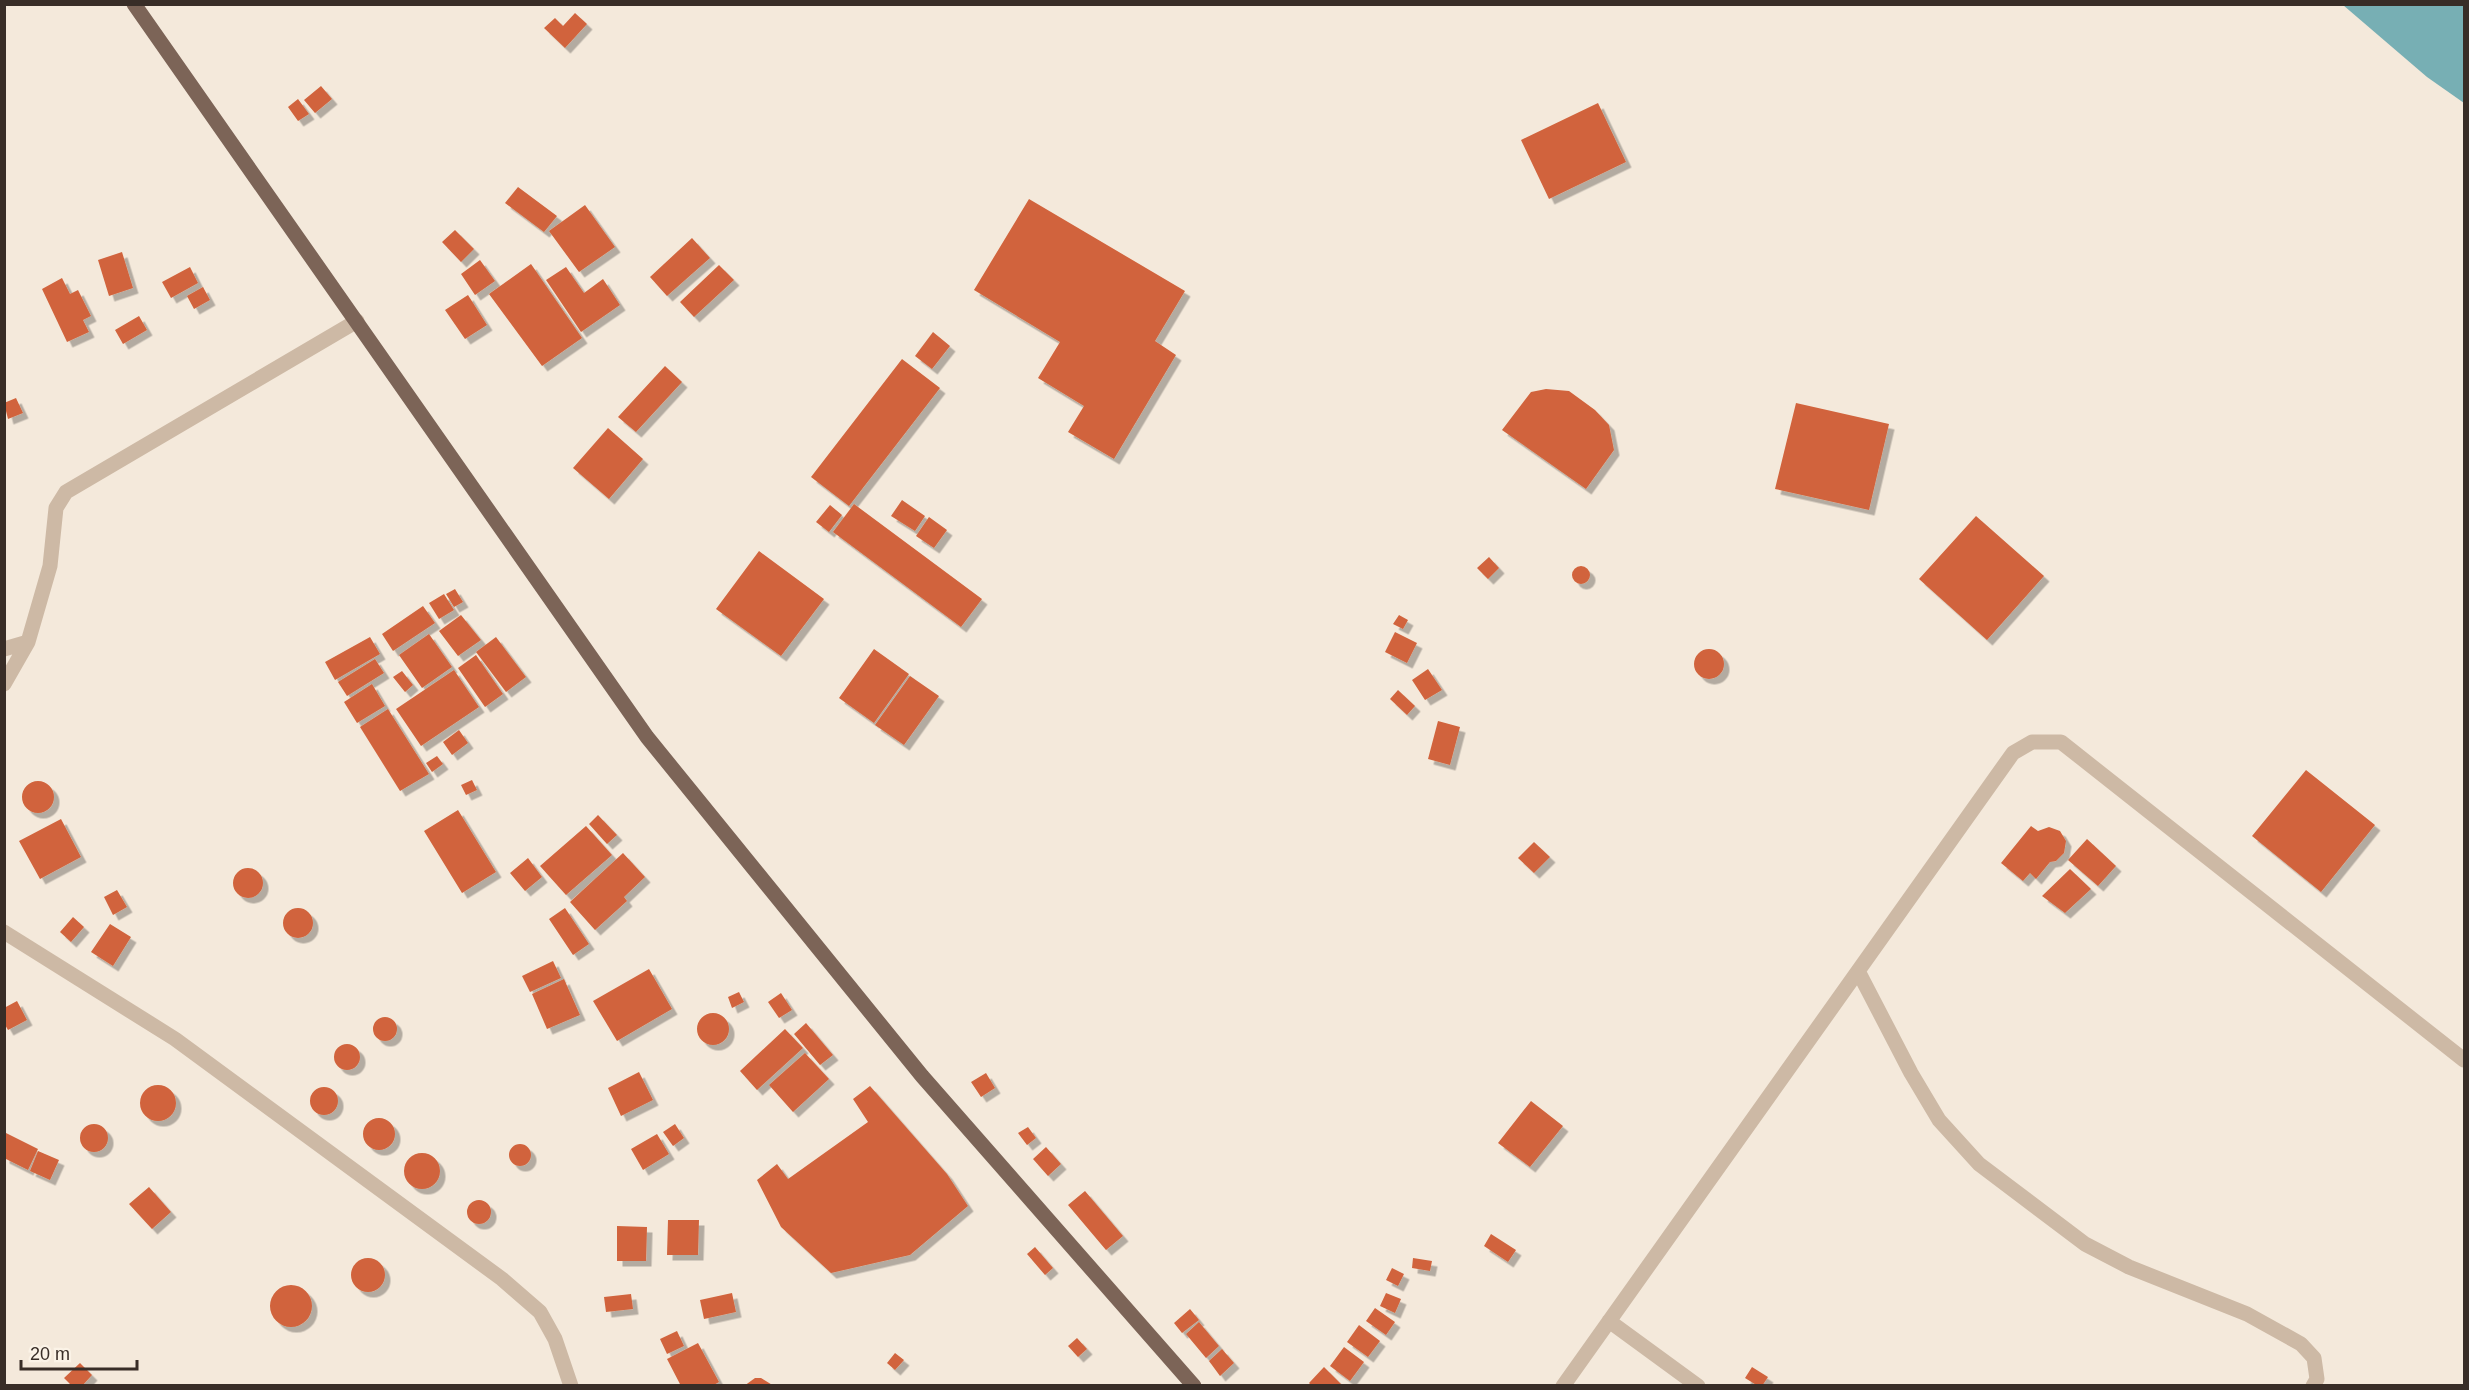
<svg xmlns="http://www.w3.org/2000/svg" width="2469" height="1390" viewBox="0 0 2469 1390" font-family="Helvetica,sans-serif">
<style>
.water{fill:#77afb4}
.building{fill:#d1643c;filter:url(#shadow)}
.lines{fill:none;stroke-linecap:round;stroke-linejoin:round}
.minor{stroke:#cdb9a5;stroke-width:15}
.major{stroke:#7c6457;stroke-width:15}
</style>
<defs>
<filter id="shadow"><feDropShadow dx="5.5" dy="5.5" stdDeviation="0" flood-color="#0004"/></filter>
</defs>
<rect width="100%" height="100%" fill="#f4e9db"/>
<path class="water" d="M2343,5H2464V103L2427,77Z"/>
<path class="building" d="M575,13L587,24L565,48L544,28L555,18L563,26Z
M321,86L332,99L315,113L304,100Z
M298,99L309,114L298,121L288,107Z
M1598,103L1626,162L1549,199L1521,140Z
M518,187L557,216L544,232L505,203Z
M1029,199L1185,291L1155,341L1176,355L1114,459L1068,432L1084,406L1038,378L1060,342L974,290Z
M585,205L615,247L579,272L549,231Z
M455,230L474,249L461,262L442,242Z
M692,238L710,258L667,296L650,277Z
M122,252L133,288L109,296L98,260Z
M480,260L495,281L475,295L461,274Z
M531,264L582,338L542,366L489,294Z
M719,265L734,280L694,317L680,302Z
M190,267L198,283L171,298L162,282Z
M566,267L584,293L603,279L620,305L581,332L546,280Z
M62,278L70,294L78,290L91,316L83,320L89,332L67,342L42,289Z
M203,287L210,300L194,309L187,296Z
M468,295L487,325L465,339L445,310Z
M139,316L147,330L123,344L115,330Z
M933,332L950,346L932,369L915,356Z
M902,359L940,388L849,506L811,477Z
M665,366L682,382L636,432L618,417Z
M1546,389L1569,391L1595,410L1609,425L1614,450L1586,489L1502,430L1531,392Z
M16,398L23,413L8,419L4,403Z
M1796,403L1889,424L1869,510L1775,489Z
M608,428L643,459L609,499L573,468Z
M902,500L925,516L915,531L891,516Z
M854,504L982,599L961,627L833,532Z
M830,505L842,515L829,532L816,522Z
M1976,516L2044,576L1987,640L1919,579Z
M929,517L947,530L934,548L916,536Z
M759,551L824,599L781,656L716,609Z
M1489,557L1499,568L1488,579L1477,568Z
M1572 575a9 9 0 1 1 18 0a9 9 0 1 1-18 0Z
M455,589L463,602L454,607L446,594Z
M444,594L454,610L439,619L429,603Z
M423,606L435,623L393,651L382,634Z
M461,615L481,640L458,656L439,631Z
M1399,615L1408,620L1403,629L1393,624Z
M1395,632L1417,643L1407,663L1385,652Z
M429,634L452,667L422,688L399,655Z
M370,637L380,654L335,680L325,662Z
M496,637L526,677L506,692L476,652Z
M1694 664a15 15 0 1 1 30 0a15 15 0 1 1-30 0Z
M874,649L909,674L874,723L839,698Z
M476,655L503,694L485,707L458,668Z
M375,659L384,673L347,696L338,682Z
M1428,669L1442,690L1425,700L1412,680Z
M454,670L479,707L421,746L396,709Z
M402,671L413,685L405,692L393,677Z
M910,676L939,696L904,745L875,725Z
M372,684L385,706L357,723L344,702Z
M1398,690L1415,706L1407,715L1390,699Z
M388,709L429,774L400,791L360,727Z
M1438,721L1460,727L1450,765L1428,759Z
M459,730L468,743L452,755L443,742Z
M437,756L443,764L432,772L426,763Z
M2306,770L2375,825L2321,892L2252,836Z
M472,780L477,790L466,795L461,785Z
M22 797a16 16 0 1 1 32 0a16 16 0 1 1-32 0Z
M458,810L496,872L462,893L424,831Z
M598,815L617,835L607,844L589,824Z
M61,819L81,857L40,879L19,841Z
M586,826L612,855L566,895L540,866Z
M2031,826L2038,831L2049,827L2060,831L2066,841L2064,853L2056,861L2050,862L2036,879L2030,873L2023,881L2001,863Z
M2087,839L2116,866L2098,886L2068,860Z
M1534,842L1550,857L1534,873L1518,858Z
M623,853L645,877L624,897L627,901L595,930L570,902Z
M528,858L542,877L525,891L510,873Z
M233 883a15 15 0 1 1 30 0a15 15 0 1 1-30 0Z
M2070,869L2091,889L2065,913L2042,896Z
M117,890L127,907L113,915L104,897Z
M283 923a15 15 0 1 1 30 0a15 15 0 1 1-30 0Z
M565,908L589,944L573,955L549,919Z
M73,917L84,927L71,942L60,932Z
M110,924L131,937L113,966L91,952Z
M553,961L561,978L530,992L522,976Z
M649,969L672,1009L617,1041L593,1001Z
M564,979L580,1015L547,1029L532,994Z
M739,992L744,1002L732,1008L728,997Z
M781,993L792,1010L779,1018L768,1002Z
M17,1001L27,1020L8,1030L4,1023V1008Z
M697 1029a16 16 0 1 1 32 0a16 16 0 1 1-32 0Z
M373 1029a12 12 0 1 1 24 0a12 12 0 1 1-24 0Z
M806,1023L833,1055L820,1065L794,1034Z
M785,1029L803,1048L757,1090L740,1071Z
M334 1057a13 13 0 1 1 26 0a13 13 0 1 1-26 0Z
M805,1053L829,1079L793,1112L769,1085Z
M639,1072L653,1100L621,1116L608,1088Z
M986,1073L995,1088L981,1097L971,1082Z
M140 1103a18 18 0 1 1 36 0a18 18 0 1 1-36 0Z
M870,1086L947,1174L968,1206L910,1255L831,1273L781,1227L757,1180L777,1164L788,1179L868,1122L853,1099Z
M310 1101a14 14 0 1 1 28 0a14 14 0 1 1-28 0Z
M1531,1101L1563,1126L1530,1167L1498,1143Z
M363 1134a16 16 0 1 1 32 0a16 16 0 1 1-32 0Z
M80 1138a14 14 0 1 1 28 0a14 14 0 1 1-28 0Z
M675,1124L684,1138L673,1146L663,1132Z
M1028,1127L1036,1138L1027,1145L1018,1133Z
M6,1133L38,1149L28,1170L4,1158Z
M657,1134L669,1154L643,1170L631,1149Z
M509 1155a11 11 0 1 1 22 0a11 11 0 1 1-22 0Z
M1046,1147L1061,1164L1048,1176L1033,1159Z
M38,1151L59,1160L50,1180L30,1171Z
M404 1171a18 18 0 1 1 36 0a18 18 0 1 1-36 0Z
M149,1187L171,1212L152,1229L129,1204Z
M1085,1191L1123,1236L1106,1250L1068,1205Z
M467 1212a12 12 0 1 1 24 0a12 12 0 1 1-24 0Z
M668,1220H699L698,1255H667Z
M617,1226L647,1227L646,1261H617Z
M1491,1234L1516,1250L1508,1262L1484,1246Z
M1035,1247L1053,1268L1045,1275L1027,1254Z
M351 1275a17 17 0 1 1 34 0a17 17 0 1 1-34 0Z
M1413,1258L1432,1261L1430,1271L1412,1268Z
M1392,1268L1404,1274L1398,1286L1386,1280Z
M270 1306a21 21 0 1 1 42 0a21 21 0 1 1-42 0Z
M732,1293L736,1312L704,1319L700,1300Z
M1386,1293L1401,1299L1395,1313L1380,1306Z
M631,1294L633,1309L606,1312L604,1297Z
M1375,1308L1395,1322L1386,1335L1366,1321Z
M1190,1309L1199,1320L1182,1333L1174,1323Z
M1199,1322L1219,1346L1206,1358L1186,1334Z
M1359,1325L1380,1341L1368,1357L1347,1342Z
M677,1331L684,1346L667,1354L660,1339Z
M1077,1338L1087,1349L1078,1357L1068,1346Z
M698,1343L719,1382L712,1386H681L667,1359Z
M1344,1347L1364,1362L1350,1381L1330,1366Z
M1222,1349L1234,1363L1220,1376L1209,1361Z
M895,1353L904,1360L895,1370L887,1363Z
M80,1363L92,1375L82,1386H72L64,1378Z
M1324,1367L1341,1384L1340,1386H1312L1309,1383Z
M1752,1367L1768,1377L1762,1386H1758L1745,1378Z
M755,1378H761L774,1386H744Z"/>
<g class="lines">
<path class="minor" d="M4,649L28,642
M4,684L28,642L50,566L56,508L66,492L357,321
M4,932L175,1039L502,1279L540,1312L555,1339L571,1386
M1858,971L1911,1073L1939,1120L1979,1164L2085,1244L2129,1267L2247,1314L2301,1344L2314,1358L2317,1379L2313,1386
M1609,1321L1698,1386
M1563,1386L2013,753L2032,742H2061L2464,1060"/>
<path class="major" d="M134,4L647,737L922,1076L1194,1386"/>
</g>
<rect width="2469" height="1390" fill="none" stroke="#382d27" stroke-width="12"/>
<path d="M21 1360v9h116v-9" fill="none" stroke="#382d27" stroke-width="3"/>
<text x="30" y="1360" font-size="18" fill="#382d27" stroke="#fbf3e7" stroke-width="4.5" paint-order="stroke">20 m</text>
</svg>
